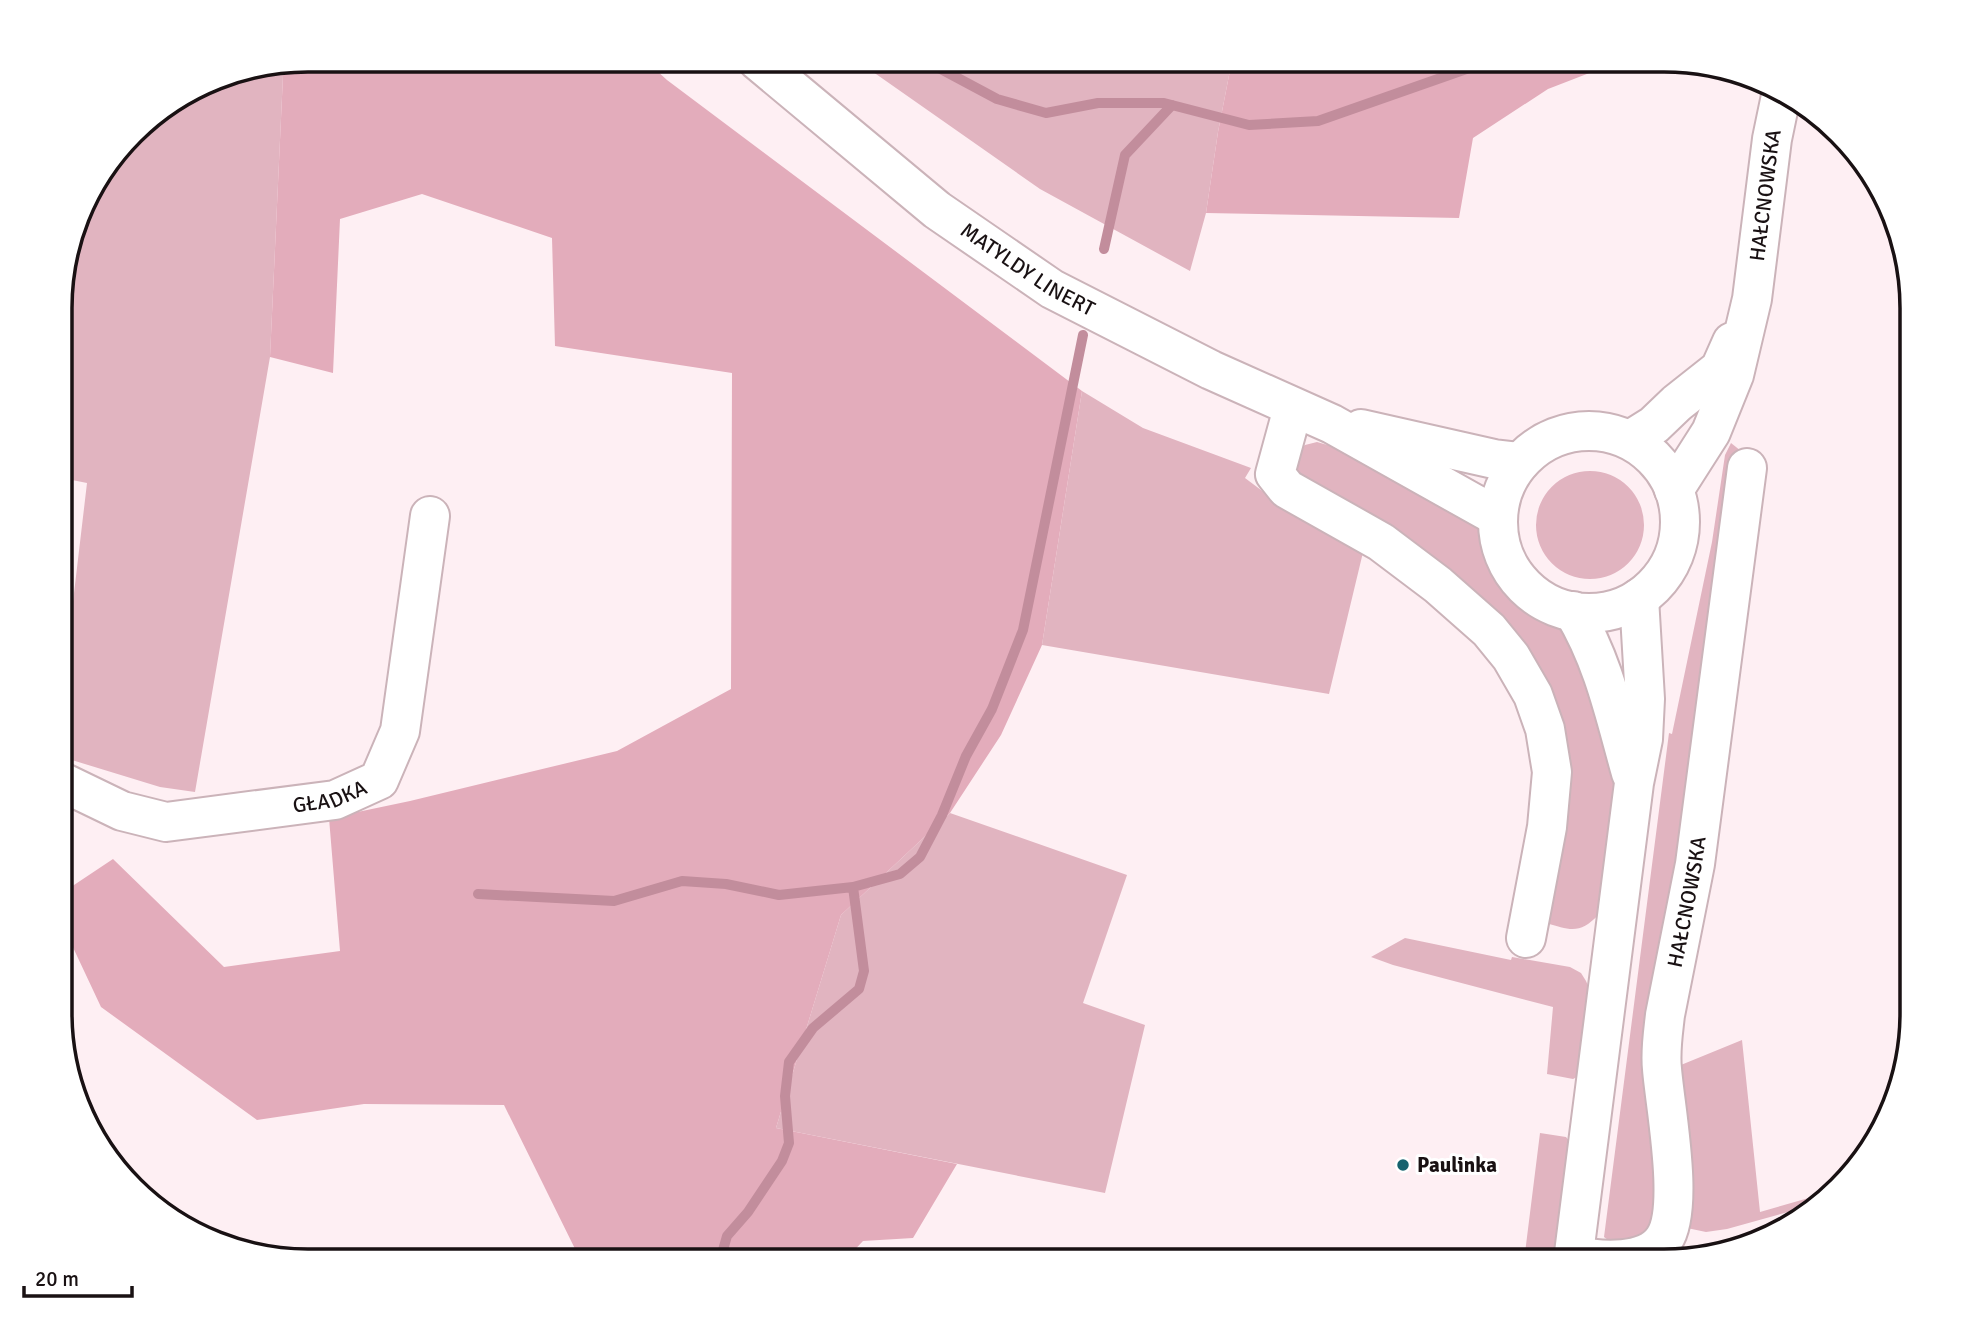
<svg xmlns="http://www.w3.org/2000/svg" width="1972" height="1321" viewBox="0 0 1972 1321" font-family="Signika,sans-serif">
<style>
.green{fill:#e1b4c0}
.forest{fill:#e3acbb}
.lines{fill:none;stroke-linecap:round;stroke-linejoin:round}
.stream{stroke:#c28d9c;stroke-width:10}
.minor-casing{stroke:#cbb3b9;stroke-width:42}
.minor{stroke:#fff;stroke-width:38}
.poi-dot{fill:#16626e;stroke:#fff;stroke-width:2.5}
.labels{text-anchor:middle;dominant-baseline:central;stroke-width:6;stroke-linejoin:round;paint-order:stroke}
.street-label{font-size:21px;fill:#191113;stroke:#fff}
.poi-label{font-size:21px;font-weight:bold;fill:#191113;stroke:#fff;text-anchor:start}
.rim{fill:none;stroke:#191113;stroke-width:3.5}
</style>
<rect width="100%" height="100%" fill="#feeff3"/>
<path class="green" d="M856,60H1232L1218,132L1206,213L1190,271L1040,189Z
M282,65L283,75L270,357L195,792L160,787L62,757V695L87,483L62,478V275L85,197L144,121L213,78Z
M1082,391L1143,428L1251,468L1245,478L1265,493L1365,544L1329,694L1042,645Z
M1317,442L1331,446L1457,507L1480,528L1493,564L1514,594L1564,629L1575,641L1613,766L1615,801L1599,914C1580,935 1570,930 1546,923L1542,690L1296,481L1294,453L1305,445Z
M1731,443L1741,451L1657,1170L1653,1223L1637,1241L1612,1243L1604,1237L1669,733L1672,734L1712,542L1725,455Z
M1536 525a54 54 0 1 1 108 0a54 54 0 1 1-108 0Z
M950,813L1127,875L1083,1003L1145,1025L1105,1193L776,1128L841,915Z
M1405,938L1511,960L1512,957L1570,967L1581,973L1586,981L1590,990L1579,1076L1573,1079L1547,1074L1553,1007L1393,965L1371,957Z
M1742,1040L1760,1212L1826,1193L1813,1205L1727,1229L1706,1232L1687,1228L1691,1214L1676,1067Z
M1540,1133L1566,1137L1570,1142L1555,1261H1524Z"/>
<path class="forest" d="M307,60H645L667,80L1082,391L1042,645L1001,735L950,813L841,915L776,1128L957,1164L913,1238L863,1241L844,1261H581L504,1105L364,1104L257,1120L101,1007L62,924V893L113,859L224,967L340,951L329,818L410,801L617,751L731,689L732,373L555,346L552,238L422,194L340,219L333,373L270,357L283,75L282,65Z
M1232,60H1623L1548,89L1473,138L1459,218L1206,213L1218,132Z"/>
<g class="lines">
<path class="stream" d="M924,60L997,99L1046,113L1098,103H1164L1249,125L1318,121L1492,60
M1104,249L1125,155L1172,105
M478,894L614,901L682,881L726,884L779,895L853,887
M726,1261L723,1250L727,1236L748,1212L782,1161L789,1143L785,1096L789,1062L813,1028L859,989L864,971L853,887L900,874L920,857L942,815L966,756L992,709L1023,630L1083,335"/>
<g class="minor-casing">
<g id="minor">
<path id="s1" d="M757,60L937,210L1052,289L1211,370L1332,424L1498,517"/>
<path d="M1293,408L1275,474L1287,489L1381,542L1438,585L1489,630L1511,657L1533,695L1545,729L1552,772L1547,827L1526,938"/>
<path d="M1361,429L1494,459L1520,462"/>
<circle cx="1589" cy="522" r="91"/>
<path d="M1630,440L1654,425L1677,403L1720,369L1732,342"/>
<path id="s2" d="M1674,490L1711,432L1734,375L1752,299L1772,139L1782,91"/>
<path d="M1573,611C1604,662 1615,717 1631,773"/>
<path id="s3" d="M62,782L122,811L166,822L335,800L379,780L400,731L430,516"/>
<path id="s4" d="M1574,1256C1601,1261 1647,1265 1664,1239C1685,1208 1665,1107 1662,1069C1660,1051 1663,1033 1665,1015L1695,864L1747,468"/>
<path d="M1573,1261L1634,783L1643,739L1645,699L1639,598"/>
</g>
</g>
<use href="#minor" class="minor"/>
</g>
<circle class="poi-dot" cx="1403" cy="1165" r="7"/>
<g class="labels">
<g class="street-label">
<text stroke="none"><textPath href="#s2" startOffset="313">HAŁCNOWSKA</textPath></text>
<text stroke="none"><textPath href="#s1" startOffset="343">MATYLDY LINERT</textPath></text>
<text stroke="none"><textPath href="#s3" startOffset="278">GŁADKA</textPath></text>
<text stroke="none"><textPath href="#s4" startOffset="438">HAŁCNOWSKA</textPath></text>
</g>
<g class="poi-label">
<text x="1417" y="1165">Paulinka</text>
</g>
</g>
<path d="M0 0H1972V1321H0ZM308 72H1664A236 236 0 0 1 1900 308V1013A236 236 0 0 1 1664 1249H308A236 236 0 0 1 72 1013V308A236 236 0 0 1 308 72Z" fill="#fff" fill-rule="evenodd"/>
<path class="rim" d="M308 72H1664A236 236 0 0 1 1900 308V1013A236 236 0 0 1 1664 1249H308A236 236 0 0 1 72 1013V308A236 236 0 0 1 308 72Z"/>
<path d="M24 1286v10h108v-10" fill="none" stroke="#191113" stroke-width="3.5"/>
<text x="35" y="1286" font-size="21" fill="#191113" stroke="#ffffff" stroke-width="5" paint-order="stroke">20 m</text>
</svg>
